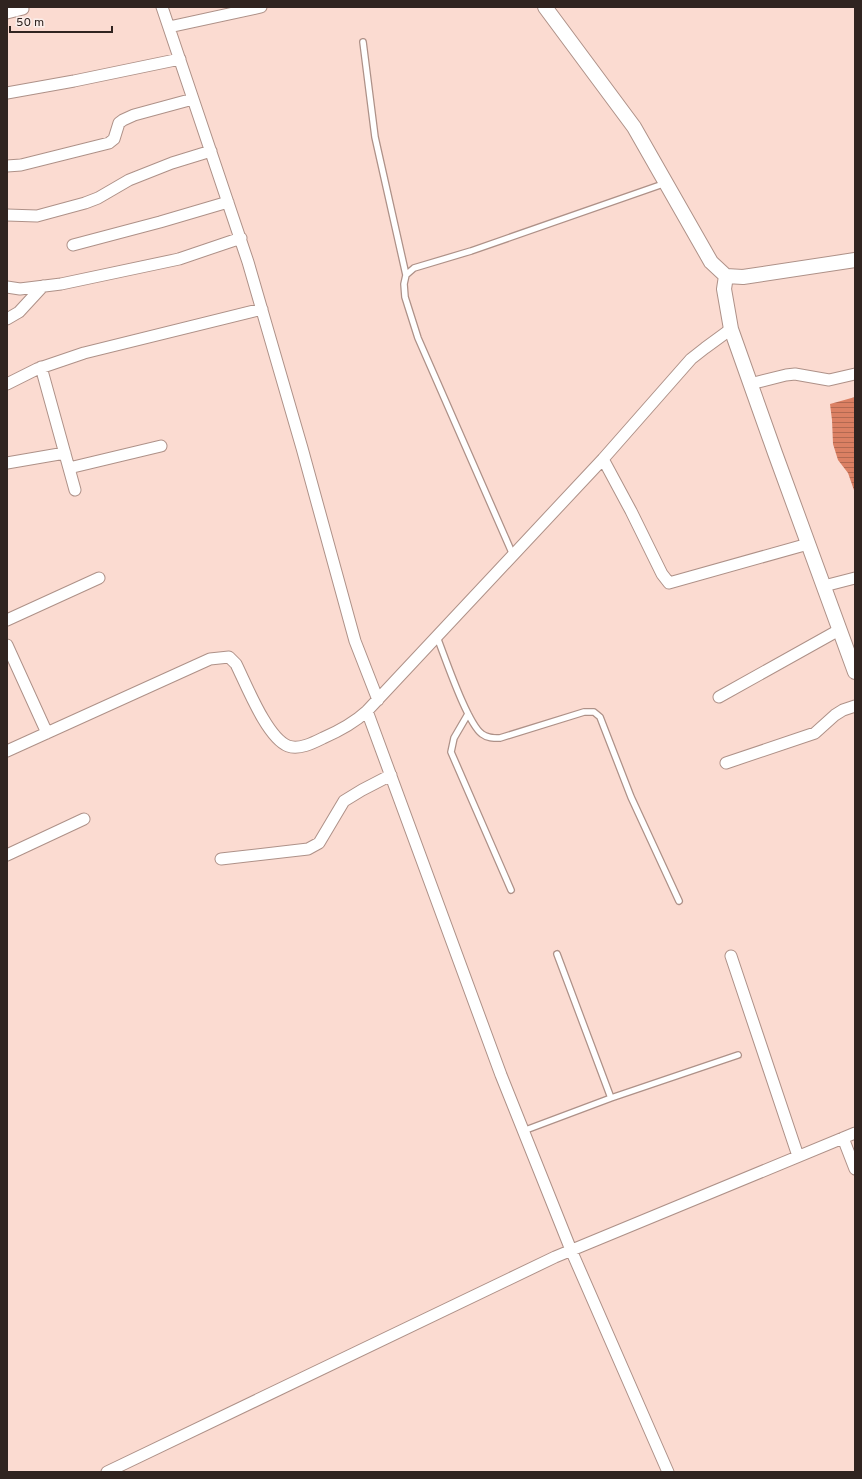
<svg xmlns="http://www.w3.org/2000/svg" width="862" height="1479" viewBox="0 0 862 1479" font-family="Overpass,sans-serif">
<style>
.water{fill:url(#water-rules)}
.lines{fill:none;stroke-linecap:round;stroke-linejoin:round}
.service-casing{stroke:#ae9188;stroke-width:8}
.minor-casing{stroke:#ae9188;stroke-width:13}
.tertiary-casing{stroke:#ae9188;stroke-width:16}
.service{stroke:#fff;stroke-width:5.5}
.minor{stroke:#fff;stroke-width:11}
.tertiary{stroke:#fff;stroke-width:14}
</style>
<defs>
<pattern id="water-rules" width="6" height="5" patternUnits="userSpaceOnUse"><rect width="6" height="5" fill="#db8063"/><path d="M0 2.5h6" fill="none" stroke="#b26951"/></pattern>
</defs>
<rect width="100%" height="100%" fill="#fbdbd1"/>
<path class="water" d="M855,397V493L848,473L838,460L833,444L832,420L830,404Z"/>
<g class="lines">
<g class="service-casing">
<path id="service" d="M363,42L375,137L406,275
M513,555L418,338L405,297L404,284L406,275L414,268L471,251L666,183
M437,637C445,657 467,723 482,734C487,738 493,738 500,738L584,712H594L600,717L631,797L679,901
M468,714L454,738L451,752L511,890
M557,954L611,1098
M523,1131L611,1098L738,1055"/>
</g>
<g class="minor-casing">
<path id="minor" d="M162,7L248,262L302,448L355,641L378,700
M7,13L23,9
M169,27L261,7
M7,93L74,81L180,59
M7,166L21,165L109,143L114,139L119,123L123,120L134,115L193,99
M7,215L37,216L85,203L98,198L129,180L172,163L211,151
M73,245L160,222L228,202
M7,287L20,289L61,284L179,259L241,238
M7,319L19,312L43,286
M41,367L75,490
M7,384L37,369L84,353L262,309
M750,384L786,375L795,374L829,380L855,374
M603,459L631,511L662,574L669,583L808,544
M7,463L65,453
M69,468L161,446
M824,586L855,578
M7,620L99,578
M7,645L47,733
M719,697L839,630
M367,711L501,1075L571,1250L668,1472
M7,751L210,659L229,657L236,664C246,684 267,738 288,746C299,750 313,743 323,738C339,731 354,723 367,711L603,459L691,359L705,348L731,329
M726,763L815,733L835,715L843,710L855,706
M7,855L84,819
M221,859L308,849L319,843L344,801L362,790L391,775
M731,956L798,1156
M843,1138L855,1169
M107,1472L555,1257L855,1133"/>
</g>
<g class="tertiary-casing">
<path id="tertiary" d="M545,7L634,127L711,262L726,276L743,277L855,260
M726,276L724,289L731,329L775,453L855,672"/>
</g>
<use href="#service" class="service"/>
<use href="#minor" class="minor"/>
<use href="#tertiary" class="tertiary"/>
</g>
<rect width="862" height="1479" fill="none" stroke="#302420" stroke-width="16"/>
<path d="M10 26v6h102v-6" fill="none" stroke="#302420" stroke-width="2"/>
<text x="16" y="26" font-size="12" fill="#302420" stroke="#faede9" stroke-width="3" paint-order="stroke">50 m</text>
</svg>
